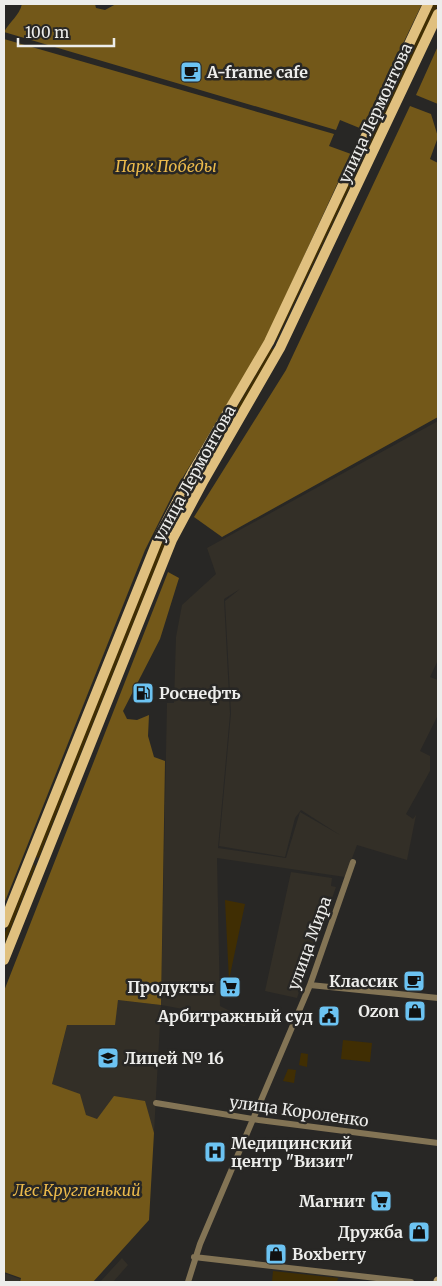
<svg xmlns="http://www.w3.org/2000/svg" width="442" height="1286" viewBox="0 0 442 1286" font-family="Merriweather,serif">
<style>
.built{fill:#332f27;fill-rule:evenodd}
.green{fill:#402e03}
.forest{fill:#735819}
.lines{fill:none;stroke-linecap:round;stroke-linejoin:round}
.minor{stroke:#837455;stroke-width:6}
.secondary{stroke:#b79f6d;stroke-width:9}
.primary{stroke:#e0c07f;stroke-width:10}
.labels{text-anchor:middle;dominant-baseline:central;stroke-width:5;stroke-linejoin:round;paint-order:stroke}
.poi-label{font-size:16px;font-weight:bold;fill:#ededeb;stroke:#282725;text-anchor:end}
.street-label{font-size:16px;fill:#ededeb;stroke:#282725}
.park-label{font-size:16px;font-style:italic;fill:#eab94b;stroke:#282725}
</style>
<rect width="100%" height="100%" fill="#282725"/>
<path class="built" d="M438,421V660L430,677L438,680V715L420,751L430,756V771L406,814L413,819L416,815L407,860L357,845L345,877L217,858L220,1006L248,1020L245,1026L183,1009L161,1005L154,1133L104,1138L52,1084L67,1025H114L118,1000L161,1005L167,703H174L176,637L182,605L216,574L207,548ZM240,589L225,601L231,713L219,846L285,857L295,818L301,810L340,835L300,812L286,858L218,848L230,714L224,599Z
M291,872L332,878L331,886L336,887L297,998L265,991Z
M122,1258L128,1265L113,1282H100Z
M4,1273L20,1279L19,1282H4Z"/>
<path class="green" d="M433,4H438L276,341L275,338Z
M271,348L274,350L170,530L168,528Z
M163,538L167,539L39,857L37,858L36,855Z
M34,863L35,867L4,945V935Z
M225,900L245,904L229,980Z
M343,1040L372,1043L370,1062L341,1059Z
M301,1053L308,1054L307,1067L299,1065Z
M288,1069L296,1070L294,1083L283,1081Z
M273,1271L338,1278L337,1282H272Z"/>
<path class="forest" d="M22,4H95L96,8L105,10L116,4H422L362,129L340,120L336,130L4,32C10,21 19,16 22,4Z
M4,39L334,134L329,146L351,154L264,343L174,492L145,550L4,904Z
M438,46V104L416,95Z
M410,106L431,114L438,137L430,159L438,163V417L222,537L194,517L286,370Z
M168,572L179,578L160,639L123,711L127,719L137,720L149,715L148,736L154,757L165,761L161,1005L118,1000L115,1025H67L52,1084L80,1094L86,1115L97,1119L114,1096L145,1101L154,1133L149,1220L93,1282H20L21,1278L4,1272V991Z"/>
<g class="lines">
<path class="minor" d="M310,985L438,998
M156,1103L259,1120L438,1143
M194,1257L411,1282
M188,1282L200,1244L310,985L353,862"/>
<path class="secondary" d="M438,1282V1281"/>
<path class="primary" d="M4,923L160,534L192,473L269,342L428,4
M4,960L172,540L204,480L280,348L438,14"/>
</g>
<defs>
<g id="cafe-square" transform="scale(1.125)"><rect x="-9" y="-9" width="18" height="18" rx="4" fill="#6cc3f2" stroke="#282725"/><path d="M-5.5-4.5H6V0H3Q3 3.5 0 3.5H-2.5Q-5.5 3.5-5.5 0ZM3-3.2v2h1.7v-2ZM-6 4.5H4V6H-6Z" fill="#111"/></g>
<g id="fuel-square" transform="scale(1.125)"><rect x="-9" y="-9" width="18" height="18" rx="4" fill="#6cc3f2" stroke="#282725"/><path d="M-5.5-6h7V0h2V4h1.3V-2.5L3-4.5l.8-.8L6-3V5H2.5V1h-1V6h-7ZM-4.2-4.7v3.2H.2V-4.7Z" fill="#111"/></g>
<g id="supermarket-square" transform="scale(1.125)"><rect x="-9" y="-9" width="18" height="18" rx="4" fill="#6cc3f2" stroke="#282725"/><path d="M-6-5.5h2.5l.6 2H6L4.5 2H-2.5L-4.4-4H-6ZM-1.5 3.2a1.3 1.3 0 1 0 .1 0ZM3 3.2a1.3 1.3 0 1 0 .1 0Z" fill="#111"/></g>
<g id="shop-square" transform="scale(1.125)"><rect x="-9" y="-9" width="18" height="18" rx="4" fill="#6cc3f2" stroke="#282725"/><path d="M-5-2.5h2.3a2.7 3.5 0 0 1 5.4 0H5L5.5 6h-11ZM-1.5-2.5h3a1.5 2.3 0 0 0-3 0Z" fill="#111"/></g>
<g id="civic-square" transform="scale(1.125)"><rect x="-9" y="-9" width="18" height="18" rx="4" fill="#6cc3f2" stroke="#282725"/><path d="M-.6-6.5H3V-4.5H.6V-3L4-1V1h2V6H-6V1h2V-1L-.6-3ZM-1.2 2.5V6h2.4V2.5Z" fill="#111"/></g>
<g id="school-square" transform="scale(1.125)"><rect x="-9" y="-9" width="18" height="18" rx="4" fill="#6cc3f2" stroke="#282725"/><path d="M0-5L7-2L0 1L-7-2ZM-4 1L0 2.5L4 1V4Q0 6-4 4Z" fill="#111"/></g>
<g id="hospital-square" transform="scale(1.125)"><rect x="-9" y="-9" width="18" height="18" rx="4" fill="#6cc3f2" stroke="#282725"/><path d="M-5-5h3v3.5h4V-5h3V5h-3V1.5h-4V5h-3Z" fill="#111"/></g>
</defs>
<g fill-rule="evenodd">
<use href="#cafe-square" x="191" y="72"/>
<use href="#fuel-square" x="143" y="693"/>
<use href="#cafe-square" x="414" y="981"/>
<use href="#supermarket-square" x="230" y="987"/>
<use href="#shop-square" x="415" y="1011"/>
<use href="#civic-square" x="329" y="1016"/>
<use href="#school-square" x="108" y="1058"/>
<use href="#hospital-square" x="215" y="1152"/>
<use href="#supermarket-square" x="381" y="1201"/>
<use href="#shop-square" x="419" y="1232"/>
<use href="#shop-square" x="276" y="1254"/>
</g>
<g class="labels">
<g class="poi-label">
<text x="207" y="72" text-anchor="start">A-frame cafe</text>
<text x="159" y="693" text-anchor="start">Роснефть</text>
<text x="398" y="981">Классик</text>
<text x="214" y="987">Продукты</text>
<text x="399" y="1011">Ozon</text>
<text x="313" y="1016">Арбитражный суд</text>
<text x="124" y="1058" text-anchor="start">Лицей № 16</text>
<text x="231" y="1143" text-anchor="start">Медицинский<tspan x="231" dy="18">центр "Визит"</tspan></text>
<text x="365" y="1201">Магнит</text>
<text x="403" y="1232">Дружба</text>
<text x="292" y="1254" text-anchor="start">Boxberry</text>
</g>
<g class="street-label">
<text transform="translate(375 113) rotate(-65)">улица Лермонтова</text>
<text transform="translate(194 473) rotate(-61)">улица Лермонтова</text>
<text transform="translate(309 943) rotate(-70)">улица Мира</text>
<text transform="translate(299 1111) rotate(8)">улица Короленко</text>
</g>
<g class="park-label">
<text x="166" y="166">Парк Победы</text>
<text x="77" y="1190">Лес Кругленький</text>
</g>
</g>
<rect width="442" height="1286" fill="none" stroke="#ededeb" stroke-width="10"/>
<path d="M18 38v8h96v-8" fill="none" stroke="#ededeb" stroke-width="2.5"/>
<text x="25" y="38" font-size="15" fill="#ededeb" stroke="#282725" stroke-width="4" paint-order="stroke">100 m</text>
</svg>
